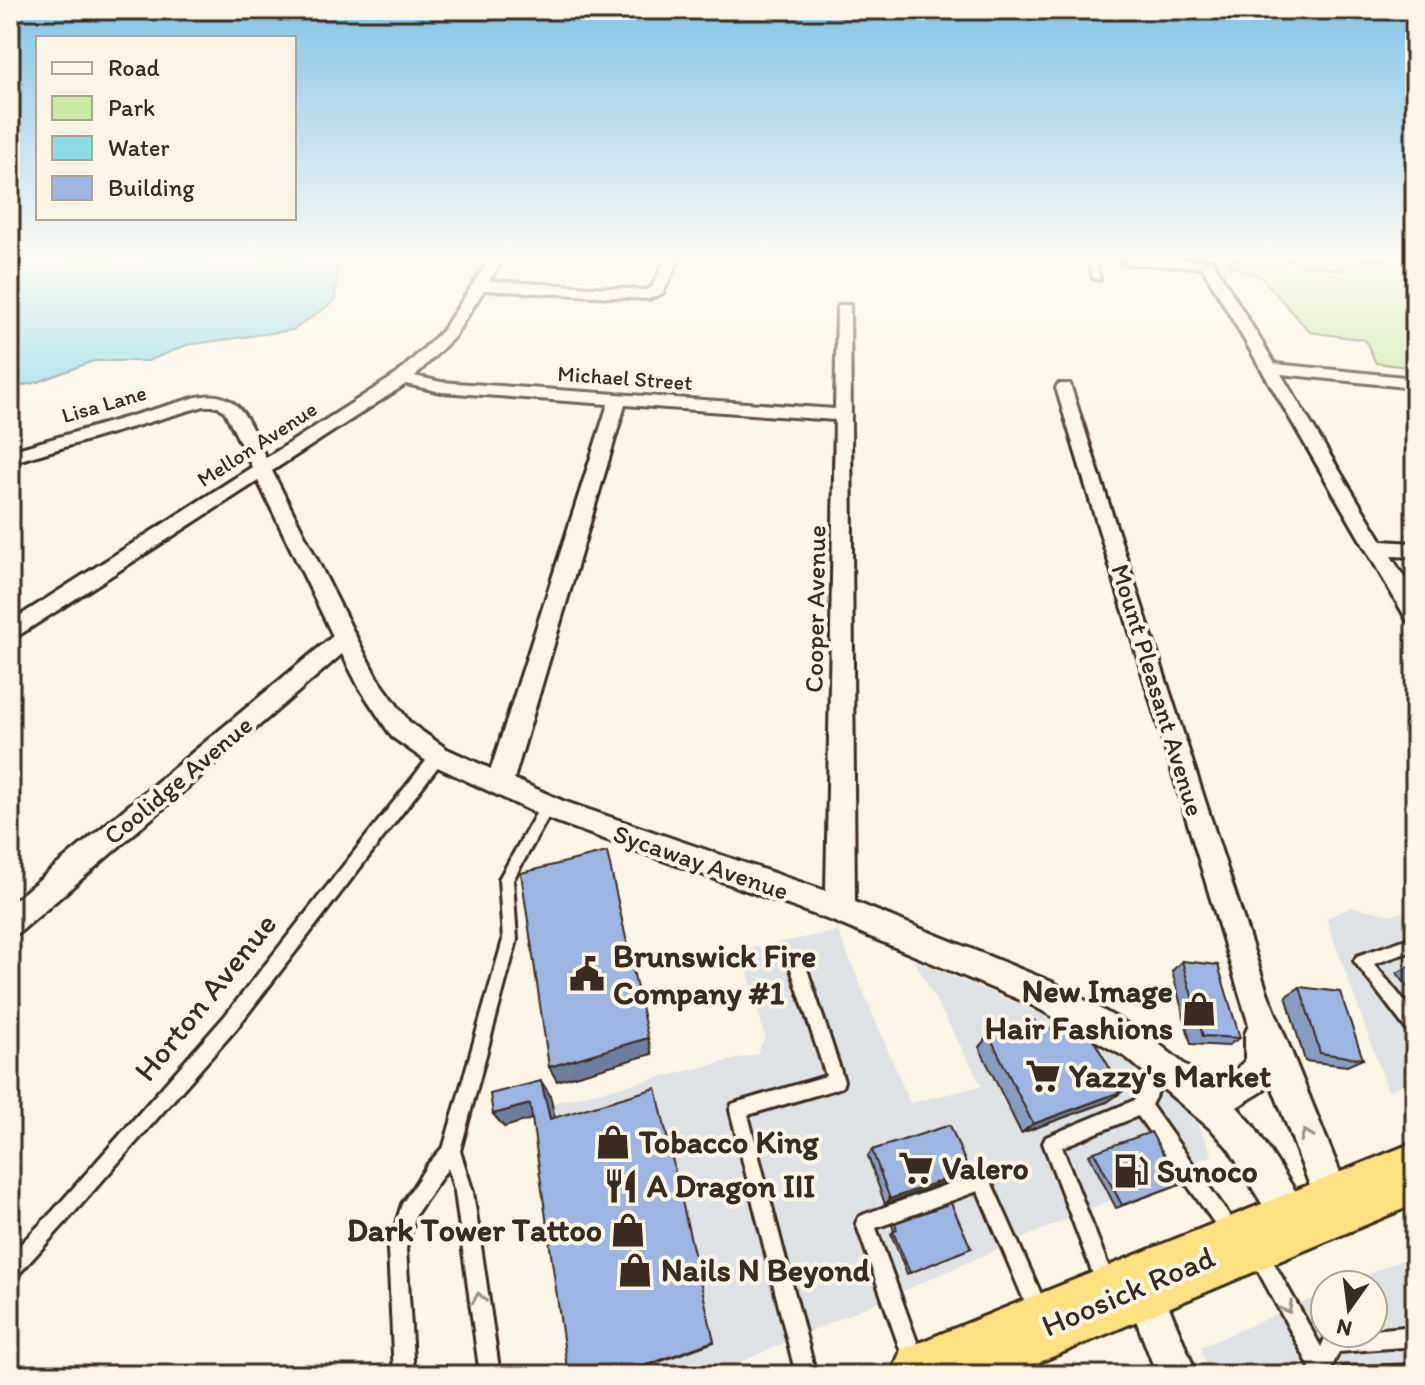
<svg xmlns="http://www.w3.org/2000/svg" width="1425" height="1385" viewBox="0 0 1425 1385" font-family="Itim,sans-serif">
<style>
.built{fill:#dfe2e4}
.green{fill:#c8eaa3;stroke:#828a60;stroke-width:2}
.water{fill:#8cdce8;stroke:#6c9597;stroke-width:2}
.lines{fill:none;stroke-linecap:round;stroke-linejoin:round}
.lane-casing{stroke:#3b2a1e;stroke-width:6}
.street-casing{stroke:#3b2a1e;stroke-width:6}
.highway-casing{stroke:#3b2a1e;stroke-width:6}
.lane{fill:#fcf5e5;fill-rule:evenodd}
.street{fill:#fcf5e5;fill-rule:evenodd}
.highway{fill:#fbe180;fill-rule:evenodd}
.wall{fill:#869cc2;stroke:#3b2a1e;stroke-width:2}
.shaded-wall{fill:#6d7f9e;stroke:#3b2a1e;stroke-width:2}
.building{fill:#9cb5e2;stroke:#3b2a1e;stroke-width:2}
.oneway{stroke:#9c9082}
.labels{text-anchor:middle;dominant-baseline:central;stroke-width:8;stroke-linejoin:round;paint-order:stroke}
.far-street-label{font-size:22px;fill:#3b2a1e;stroke:#fcf5e5}
.street-label{font-size:26px;fill:#3b2a1e;stroke:#fcf5e5}
.near-poi-label{font-size:32px;font-weight:bold;fill:#3b2a1e;stroke:#fcf5e5;text-anchor:start}
.near-street-label{font-size:32px;fill:#3b2a1e;stroke:#fcf5e5}
</style>
<rect width="100%" height="100%" fill="#fcf5e5"/>
<filter id="ink" filterUnits="userSpaceOnUse"><feTurbulence type="fractalNoise" baseFrequency=".0125" numOctaves="2"/><feDisplacementMap in="SourceGraphic" scale="16" xChannelSelector="R" yChannelSelector="G"/><feConvolveMatrix kernelMatrix="1 2 1 2 8 2 1 2 1" color-interpolation-filters="sRGB"/></filter>
<g filter="url(#ink)">
<path class="built" d="M1352,907L1394,915L1415,907V1079L1388,1091L1326,918Z
M838,931L910,1103L982,1086L914,960L1038,1012L1142,1071L1193,1116L1213,1155L711,1375H571L535,1107L757,1054L765,1037L742,950Z
M1415,1254V1375H1208L1201,1347L1325,1293V1333H1373V1285H1343Z"/>
<path class="green" d="M1231,260H1283L1343,271L1338,260H1415V368L1376,363L1365,340L1310,332L1261,277L1228,265Z"/>
<path class="water" d="M27,260H337L335,301L293,330L187,345L148,361H93L38,382L10,388V266Z"/>
<g class="lines">
<g class="lane-casing">
<path id="lane" d="M1088,260H1095L1100,280L1093,278Z
M438,751L443,752L444,756L443,760L236,1029L65,1223L17,1276L10,1278V1255L53,1211L224,1017L433,752Z
M547,801L552,803L554,807L513,880L517,940L460,1151L473,1192L500,1375H480L455,1192L448,1168L416,1214L406,1249L414,1375H394L388,1249L402,1204L428,1164L444,1146L503,940L499,879L542,803Z
M1415,936V950L1374,964L1415,1014V1035L1409,1033L1354,961L1357,956Z
M799,961L804,964L807,969L844,1081L842,1087L836,1089L748,1115L816,1375H796L730,1110L732,1104L738,1102L826,1076L791,969L794,964Z
M1163,1059L1169,1061L1171,1067L1151,1105L1237,1226L1240,1232L1237,1238L1231,1241L1225,1238L1138,1116L1062,1147L1115,1283L1113,1290L1106,1292L1099,1290L1043,1143L1046,1137L1135,1100L1157,1061Z
M982,1172L988,1175L1049,1312L1046,1319L1039,1322L1032,1319L978,1191L876,1228L929,1375H909L856,1223L859,1217L865,1214Z
M1258,1245L1265,1247L1321,1347L1326,1336L1335,1333H1373V1330L1415,1326V1346L1339,1352L1328,1375H1307L1310,1367L1249,1254L1251,1247Z"/>
</g>
<g class="street-casing">
<path id="street" d="M489,260H503L489,281L646,290L652,287L665,260H679L663,293L649,299L484,290L454,337L415,376L441,382L835,409L837,308L840,305H850L855,902L1052,982L1149,1036L1210,1085L1231,1074L1245,1061V1034L1249,1025L1056,388L1058,384H1070L1267,992L1354,1207L1349,1220L1336,1225L1323,1220L1270,1081L1263,1091L1237,1107L1253,1125L1308,1211L1313,1224L1308,1237L1295,1242L1282,1237L1229,1149L1213,1131L1127,1058L1030,1004L835,922L546,818L429,763L392,737L359,687L342,654L20,932L10,936V904L333,636L258,481L10,641V622L252,467L225,412L218,406H204L10,463V451L197,397C242,387 249,426 266,458L397,374L442,331ZM406,384L441,392L608,404L491,769L447,749L410,723L376,676L272,471ZM625,405L835,420L826,891L563,801L514,779Z
M1120,260H1212L1275,364L1415,378V388L1281,374L1382,541L1415,543V557L1391,556L1415,595V622L1407,620L1202,267L1127,264Z
M1142,1267L1155,1273L1197,1375H1157L1123,1286L1129,1273Z"/>
</g>
<g class="highway-casing">
<path id="highway" d="M1415,1142V1204L1009,1375H891L901,1350Z"/>
</g>
<use href="#lane" class="lane"/>
<use href="#street" class="street"/>
<use href="#highway" class="highway"/>
</g>
<path class="wall" d="M1182,961L1240,1038L1227,1046L1191,1044L1172,971Z
M1415,963V996L1397,973Z
M1300,987L1363,1059L1347,1066L1305,1061L1286,996Z
M1040,1032L1074,1039L1123,1091L1107,1102L1021,1133L979,1047L989,1035Z
M872,1150L969,1171L962,1176L885,1204L868,1156Z
M1094,1152L1180,1184L1116,1208L1089,1155Z
M895,1223L971,1248L907,1274L891,1234L894,1231L892,1225Z
M1415,1363V1375H1345L1342,1366Z"/>
<path class="shaded-wall" d="M648,1038L652,1054L557,1081L549,1067Z
M541,1081L550,1095L558,1132L550,1119Z
M1123,1091L1107,1102L1021,1133L1033,1124Z
M530,1104L539,1117L504,1127L493,1114Z
M969,1171L962,1176L885,1204L890,1199Z
M714,1341V1342L623,1375H619Z"/>
<path class="building" d="M607,852L648,1038L549,1067L521,873Z
M1182,961L1218,965L1240,1038L1203,1036Z
M1300,987L1340,992L1363,1059L1320,1053Z
M1034,1020L1040,1032L1065,1024L1074,1039L1090,1034L1123,1091L1033,1124L989,1035Z
M541,1081L550,1119L656,1088L714,1341L619,1375H568L530,1104L493,1114L490,1094Z
M950,1125L969,1171L890,1199L872,1150Z
M1151,1132L1180,1184L1122,1205L1094,1152Z
M951,1203L971,1248L910,1273L893,1232L897,1230L895,1223Z
M1415,1364V1375H1385L1381,1366Z"/>
<defs><path id="oneway-chevron" d="M-2-3.5L2.5 0L-2 3.5" fill="none" stroke-width="1.6" stroke-linecap="round" stroke-linejoin="round" transform="scale(2)"/></defs>
<g class="oneway">
<use href="#oneway-chevron" transform="translate(1306 1135) rotate(-112)"/>
<use href="#oneway-chevron" transform="translate(479 1298) rotate(-98)"/>
<use href="#oneway-chevron" transform="translate(1287 1308) rotate(61)"/>
</g>
</g>
<linearGradient id="sky" x2="0" y2="1"><stop stop-color="#83c4e8"/><stop offset="0.57" stop-color="#fefaf3"/><stop offset="1" stop-color="#fefaf3" stop-opacity="0"/></linearGradient>
<rect width="1425" height="454" fill="url(#sky)"/>
<defs>
<g id="civic-bare" transform="scale(2.76)"><path d="M-.6-6.5H3V-4.5H.6V-3L4-1V1h2V6H-6V1h2V-1L-.6-3ZM-1.2 2.5V6h2.4V2.5Z" fill="#3b2a1e" stroke="#fcf5e5" stroke-width="2.5" paint-order="stroke"/></g>
<g id="shop-bare" transform="scale(2.76)"><path d="M-5-2.5h2.3a2.7 3.5 0 0 1 5.4 0H5L5.5 6h-11ZM-1.5-2.5h3a1.5 2.3 0 0 0-3 0Z" fill="#3b2a1e" stroke="#fcf5e5" stroke-width="2.5" paint-order="stroke"/></g>
<g id="supermarket-bare" transform="scale(2.76)"><path d="M-6-5.5h2.5l.6 2H6L4.5 2H-2.5L-4.4-4H-6ZM-1.5 3.2a1.3 1.3 0 1 0 .1 0ZM3 3.2a1.3 1.3 0 1 0 .1 0Z" fill="#3b2a1e" stroke="#fcf5e5" stroke-width="2.5" paint-order="stroke"/></g>
<g id="fuel-bare" transform="scale(2.76)"><path d="M-5.5-6h7V0h2V4h1.3V-2.5L3-4.5l.8-.8L6-3V5H2.5V1h-1V6h-7ZM-4.2-4.7v3.2H.2V-4.7Z" fill="#3b2a1e" stroke="#fcf5e5" stroke-width="2.5" paint-order="stroke"/></g>
<g id="restaurant-bare" transform="scale(2.76)"><path d="M-5-6h1v4h1v-4h1v4h1v-4h1v5L-1.5 .5V6h-2V.5L-5-1ZM5-6V6H3V1.5H1.5Q1.5-4 5-6Z" fill="#3b2a1e" stroke="#fcf5e5" stroke-width="2.5" paint-order="stroke"/></g>
</defs>
<g fill-rule="evenodd">
<use href="#civic-bare" x="587" y="974"/>
<use href="#shop-bare" x="1199" y="1009"/>
<use href="#supermarket-bare" x="1043" y="1076"/>
<use href="#shop-bare" x="613" y="1142"/>
<use href="#supermarket-bare" x="916" y="1168"/>
<use href="#fuel-bare" x="1131" y="1171"/>
<use href="#restaurant-bare" x="621" y="1186"/>
<use href="#shop-bare" x="628" y="1230"/>
<use href="#shop-bare" x="635" y="1270"/>
</g>
<g class="labels">
<g class="far-street-label">
<text transform="translate(625 378) rotate(4)">Michael Street</text>
<text transform="translate(104 404) rotate(-16)">Lisa Lane</text>
<text transform="translate(257 444) rotate(-33)">Mellon Avenue</text>
</g>
<g class="street-label">
<text transform="translate(815 609) rotate(-89)">Cooper Avenue</text>
<text transform="translate(1158 690) rotate(73)">Mount Pleasant Avenue</text>
<text transform="translate(178 780) rotate(-40)">Coolidge Avenue</text>
<text transform="translate(701 862) rotate(19)">Sycaway Avenue</text>
</g>
<g class="near-poi-label">
<text x="613" y="956">Brunswick Fire<tspan x="613" dy="37">Company #1</tspan></text>
<text x="1173" y="991" text-anchor="end">New Image<tspan x="1173" dy="37">Hair Fashions</tspan></text>
<text x="1069" y="1076">Yazzy's Market</text>
<text x="639" y="1142">Tobacco King</text>
<text x="942" y="1168">Valero</text>
<text x="1157" y="1171">Sunoco</text>
<text x="647" y="1186">A Dragon III</text>
<text x="602" y="1230" text-anchor="end">Dark Tower Tattoo</text>
<text x="661" y="1270">Nails N Beyond</text>
</g>
<g class="near-street-label">
<text transform="translate(205 997) rotate(-51)">Horton Avenue</text>
<text transform="translate(1128 1291) rotate(-23)">Hoosick Road</text>
</g>
</g>
<rect width="1425" height="1385" fill="none" stroke="#fcf5e5" stroke-width="40"/>
<rect x="20" y="20" width="1385" height="1345" fill="none" stroke="#3b2a1e" stroke-width="3" filter="url(#ink)"/>
<rect x="36" y="36" width="260" height="184" fill="#fcf5e5" stroke="#afa495" stroke-width="2"/>
<rect x="52" y="62" width="40" height="12" fill="#fcf5e5" stroke="#afa495" stroke-width="2"/>
<text x="108" y="76" font-size="24" fill="#3b2a1e">Road</text>
<rect x="52" y="96" width="40" height="24" fill="#c8eaa3" stroke="#afa495" stroke-width="2"/>
<text x="108" y="116" font-size="24" fill="#3b2a1e">Park</text>
<rect x="52" y="136" width="40" height="24" fill="#8cdce8" stroke="#afa495" stroke-width="2"/>
<text x="108" y="156" font-size="24" fill="#3b2a1e">Water</text>
<rect x="52" y="176" width="40" height="24" fill="#9cb5e2" stroke="#afa495" stroke-width="2"/>
<text x="108" y="196" font-size="24" fill="#3b2a1e">Building</text>
<g transform="translate(1349 1309) rotate(194)"><circle r="38" fill="#fcf5e5" stroke="#afa495" stroke-width="2"/>
<path d="M0-6L14 30L0 20L-14 30Z" fill="#3b2a1e"/>
<text y="-12" font-size="22" font-weight="bold" text-anchor="middle" fill="#3b2a1e">N</text>
</g>
</svg>
